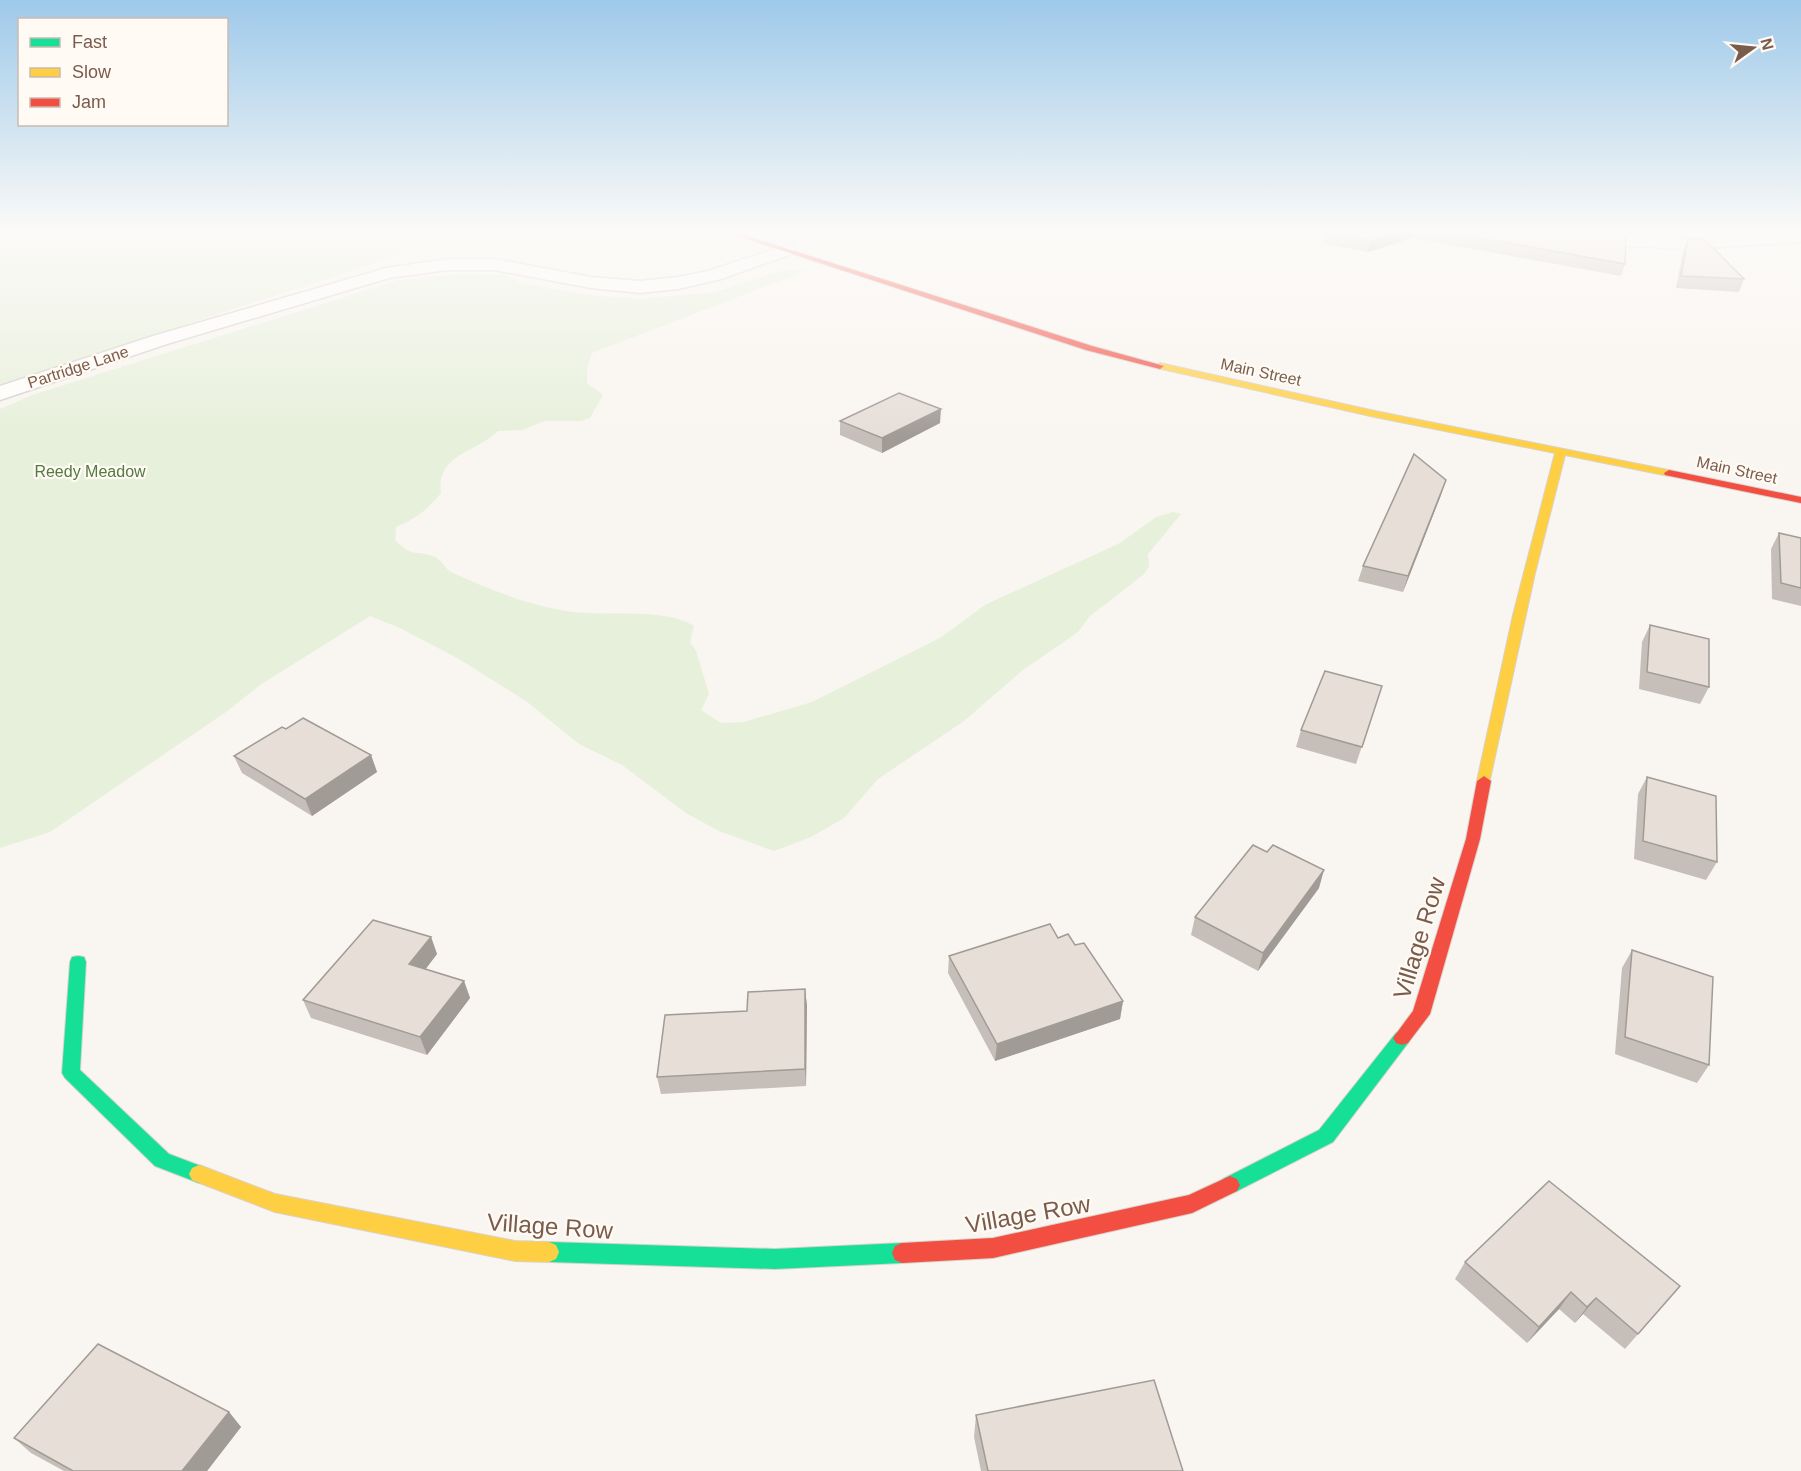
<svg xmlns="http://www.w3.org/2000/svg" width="1801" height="1471" viewBox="0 0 1801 1471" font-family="Arial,sans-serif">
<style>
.green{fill:#e7f0db}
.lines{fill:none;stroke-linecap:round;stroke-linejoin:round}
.street-casing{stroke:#d7d1cb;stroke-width:3}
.fast-casing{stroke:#d9d2cb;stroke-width:2}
.slow-casing{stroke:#d9d2cb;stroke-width:2}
.jam-casing{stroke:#d9d2cb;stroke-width:2}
.street{fill:#fefefd;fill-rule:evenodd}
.fast{fill:#16e098;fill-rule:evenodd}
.slow{fill:#ffcf43;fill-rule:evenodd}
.jam{fill:#f24e42;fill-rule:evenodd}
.wall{fill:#c6bfb9}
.shaded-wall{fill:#a19b96}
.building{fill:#e6ded7;stroke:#a19b96;stroke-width:1.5}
.labels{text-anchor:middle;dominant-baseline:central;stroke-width:4.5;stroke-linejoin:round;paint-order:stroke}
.far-street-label{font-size:16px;fill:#7a5c4d;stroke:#fffaf3}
.far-park-label{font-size:16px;fill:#537a41;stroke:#fffaf3}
.near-street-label{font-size:24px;fill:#7a5c4d;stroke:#fffaf3}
</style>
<rect width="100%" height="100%" fill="#f9f5f0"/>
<path class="green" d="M0,231H43L39,235L58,238L97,231H410L374,241L409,252L0,385Z
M795,269L806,271L592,353L587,370V383L603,395L590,418L580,421H545L522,430L498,431C478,452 435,454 441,493C426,511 417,518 396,527L395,540C414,559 416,549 435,557C442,560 445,569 451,572C490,590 530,606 573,612C606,616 667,608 694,626L690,642L696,651L709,694L701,710L721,723L744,722L812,702L940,638L985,605L1120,543L1156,517L1173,512L1181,514L1148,554L1149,567L1143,575L1090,616L1078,632L1023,670L964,721L878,779L844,818L811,837L774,851L719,831L686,813L622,765L579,744L526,701L459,659L400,628L370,616L260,685L226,712L50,832L0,848V409L32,395L399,280L462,274L503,275L521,283L588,295L640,299L715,292L783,270Z"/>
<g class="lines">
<g class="street-casing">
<path id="street" d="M1549,231C1596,231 1643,240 1691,239C1727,238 1764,234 1801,232V242L1690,249L1626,246L1557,236L1551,235Z
M786,245L792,246L795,250L792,254L721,279L678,289L640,293L591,288L494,270H448L389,278L167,344L0,400V386L153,336L386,268L448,259H494L591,277L640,281L678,277L708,271Z"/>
</g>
<g class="fast-casing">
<path id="fast" d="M78,956L84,957L86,962L80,1070L169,1154L206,1168L209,1174L206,1180L199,1183L155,1166L65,1078L62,1073L70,962L72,957Z
M1402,1031L1408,1033L1411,1038L1408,1043L1333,1142L1237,1191L1230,1194L1223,1191L1220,1185L1223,1179L1319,1130L1396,1033Z
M549,1242L775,1249L902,1243L909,1246L912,1253L909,1260L902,1263L775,1269L549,1262L542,1259L539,1252L542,1245Z"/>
</g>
<g class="slow-casing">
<path id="slow" d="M1160,363L1375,411L1673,471L1674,473L1669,476L1565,455L1535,573L1489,784H1479L1477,781L1513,615L1555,453L1375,417L1157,368L1156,366Z
M199,1165L275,1194L515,1241L549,1242L556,1245L559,1252L556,1259L549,1262L515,1261L275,1212L192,1180L189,1174L192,1168Z"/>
</g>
<g class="jam-casing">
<path id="jam" d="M722,231H732L1092,346L1164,366L1160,369L1086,350Z
M1669,470L1801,497V503L1665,475L1664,473Z
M1484,776L1491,781L1480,839L1430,1014L1408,1043L1402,1045L1396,1043L1393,1038L1413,1011L1466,839L1477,781Z
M1230,1176L1237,1179L1240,1185L1237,1191L1192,1213L993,1258L902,1263L895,1260L892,1253L895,1246L902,1243L993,1238L1189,1195Z"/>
</g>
<use href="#street" class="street"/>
<use href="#fast" class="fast"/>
<use href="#slow" class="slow"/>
<use href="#jam" class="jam"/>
</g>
<path class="wall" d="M1327,231H1624L1623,233L1594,231L1625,264L1621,276L1412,238L1368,252L1323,244L1325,232Z
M1688,239L1744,279L1739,292L1676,288L1683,251Z
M840,421L940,423L882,453L840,435Z
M1441,495L1403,592L1358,581L1363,566Z
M1779,533L1801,538V606L1772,599L1771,549Z
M1650,625L1709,687L1700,704L1639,689L1642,642Z
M1382,686L1356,764L1296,747L1301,730Z
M286,729L371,755L377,772L312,816L242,773L234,756Z
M1647,777L1717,862L1706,880L1634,859L1638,794Z
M1319,888L1258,971L1191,935L1195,917Z
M431,937L437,954L425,969L464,981L470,998L427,1055L311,1018L303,1000Z
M1058,938L1075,945L1123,1001L1120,1019L995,1061L948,973L949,956Z
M1632,950L1709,1065L1697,1083L1615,1054L1622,968Z
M805,989L807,1006L806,1086L661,1094L657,1077Z
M1465,1262L1680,1286L1625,1349L1583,1314L1575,1323L1559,1309L1527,1343L1455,1279Z
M229,1412L241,1427L207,1471H64L31,1453L14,1438Z
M976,1415L1183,1471H981L974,1437Z"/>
<path class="shaded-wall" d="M1401,231H1414L1412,238L1368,252L1370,241Z
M941,409L940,423L882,453V438Z
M1446,480L1441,495L1403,592L1408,576Z
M371,755L377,772L312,816L305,799Z
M1324,870L1319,888L1258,971L1263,953Z
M431,937L437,954L416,982L409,964Z
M464,981L470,998L427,1055L420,1037Z
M805,989L807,1006L806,1086L805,1069Z
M1123,1001L1120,1019L995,1061L997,1044Z
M1571,1292L1559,1309L1527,1343L1539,1327Z
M1596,1298L1583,1314L1575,1323L1587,1307Z
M229,1412L241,1427L207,1471H182Z"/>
<path class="building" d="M1327,231H1401L1370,241L1325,232Z
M1442,231H1592L1626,236L1625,264Z
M1688,239H1704L1744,279L1681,276Z
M899,393L941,409L882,438L840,421Z
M1414,454L1446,480L1408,576L1363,566Z
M1779,533L1801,538V588L1781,583Z
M1650,625L1709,639V687L1647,672Z
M1325,671L1382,686L1362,747L1301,730Z
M303,718L371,755L305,799L234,756L282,727L286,729Z
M1647,777L1716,796L1717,862L1643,841Z
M1253,845L1267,852L1273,845L1324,870L1263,953L1195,917Z
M373,920L431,937L409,964L464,981L420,1037L303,1000Z
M1050,924L1058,938L1068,934L1075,945L1084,943L1123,1001L997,1044L949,956Z
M1632,950L1713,977L1709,1065L1625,1037Z
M805,989V1069L657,1077L665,1015L747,1011L748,992Z
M1549,1181L1680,1286L1638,1334L1596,1298L1587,1307L1571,1292L1539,1327L1465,1262Z
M98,1344L229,1412L182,1471H73L14,1438Z
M1154,1380L1183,1471H988L976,1415Z"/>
<linearGradient id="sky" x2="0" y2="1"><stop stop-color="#9ec9e9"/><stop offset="0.53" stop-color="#fcfaf8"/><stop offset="1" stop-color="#fcfaf8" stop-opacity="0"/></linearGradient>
<rect width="1801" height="437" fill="url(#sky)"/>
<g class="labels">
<g class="far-street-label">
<text transform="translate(78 367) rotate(-18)">Partridge Lane</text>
<text transform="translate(1261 372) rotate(12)">Main Street</text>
<text transform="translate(1737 470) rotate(12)">Main Street</text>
</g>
<g class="far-park-label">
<text x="90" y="471">Reedy Meadow</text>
</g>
<g class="near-street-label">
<text transform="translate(1419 938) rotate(-73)">Village Row</text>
<text transform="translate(1028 1214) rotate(-10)">Village Row</text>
<text transform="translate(550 1226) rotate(4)">Village Row</text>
</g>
</g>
<rect x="18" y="18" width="210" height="108" fill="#fffaf3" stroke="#cabbb1" stroke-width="1.5"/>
<rect x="30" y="38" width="30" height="9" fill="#16e098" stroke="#cabbb1" stroke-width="1.5"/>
<text x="72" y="48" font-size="18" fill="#7a5c4d">Fast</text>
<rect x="30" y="68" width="30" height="9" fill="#ffcf43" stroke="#cabbb1" stroke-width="1.5"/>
<text x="72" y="78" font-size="18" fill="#7a5c4d">Slow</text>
<rect x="30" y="98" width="30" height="9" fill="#f24e42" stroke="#cabbb1" stroke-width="1.5"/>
<text x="72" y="108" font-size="18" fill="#7a5c4d">Jam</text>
<g transform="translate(1753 48) rotate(75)" stroke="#fffaf3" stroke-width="4.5" paint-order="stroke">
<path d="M0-4.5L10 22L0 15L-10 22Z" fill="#7a5c4d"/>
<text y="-9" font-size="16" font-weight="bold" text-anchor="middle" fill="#7a5c4d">N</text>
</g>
</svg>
